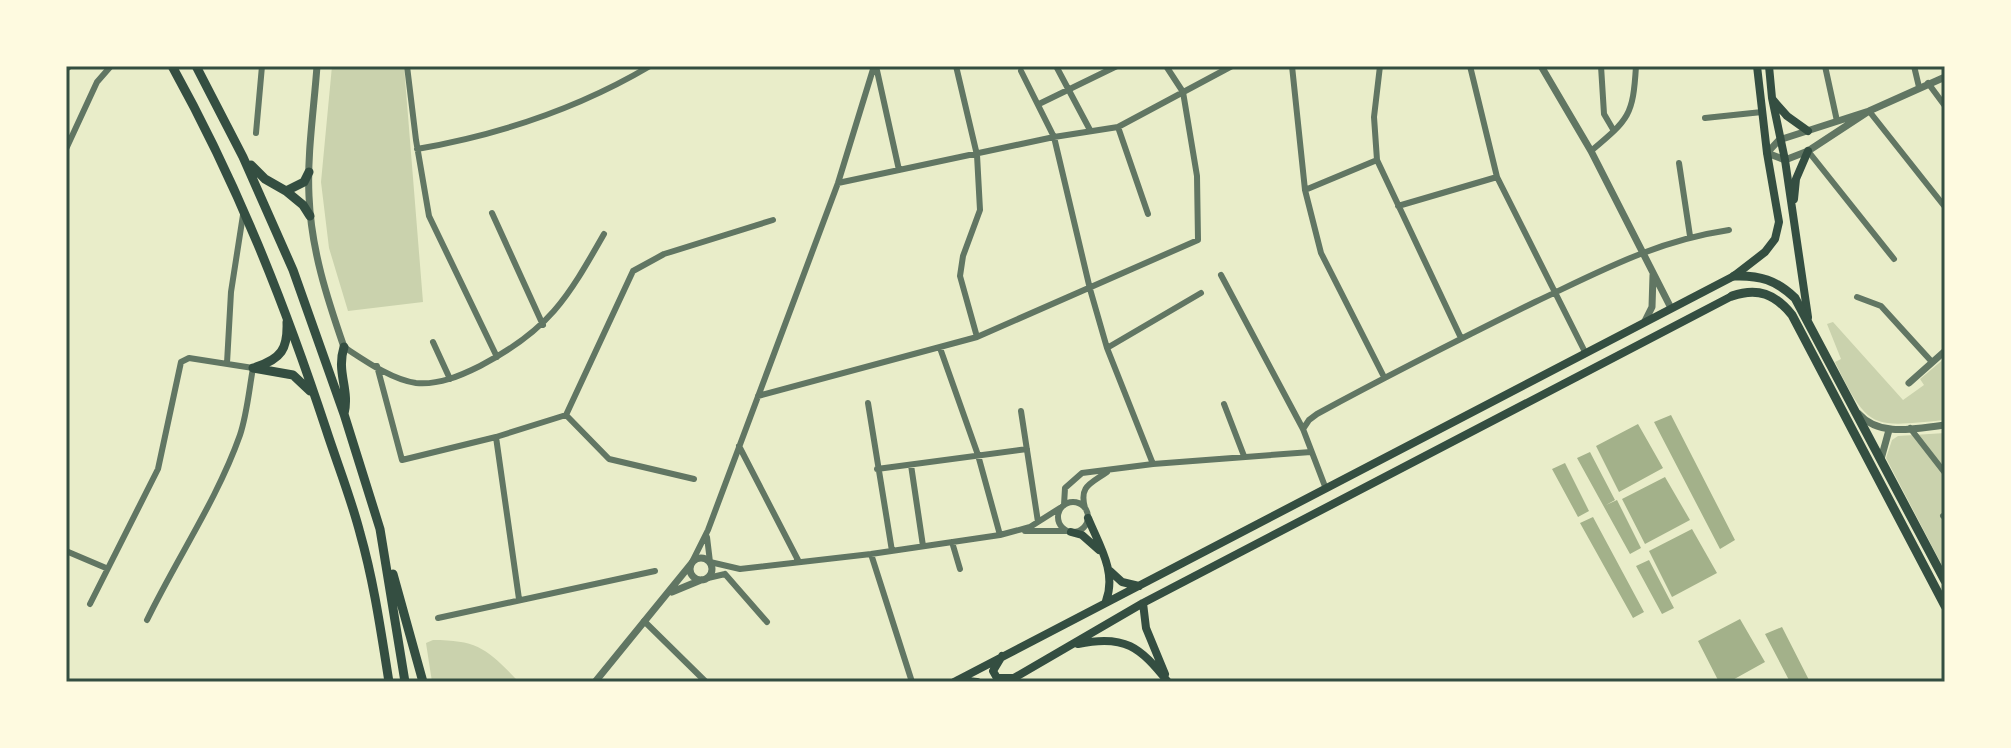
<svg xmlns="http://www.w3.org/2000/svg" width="2011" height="748" viewBox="0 0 2011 748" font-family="'Varela Round',sans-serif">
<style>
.green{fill:#cad2ad}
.water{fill:#a3b18a}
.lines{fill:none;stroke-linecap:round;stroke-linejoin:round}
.minor{stroke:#617663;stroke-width:6}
.tertiary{stroke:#617663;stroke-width:7}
.secondary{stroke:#344e41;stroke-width:8}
.primary{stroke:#344e41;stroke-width:9}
.trunk{stroke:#344e41;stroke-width:9}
.neatline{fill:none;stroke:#344e41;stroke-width:3}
</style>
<rect width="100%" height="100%" fill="#e9edc9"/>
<path class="green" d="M332,66H404L423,302L348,311L329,248L321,182Z
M1833,322L1903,400L1924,385L1920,379L1945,358V420C1871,427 1869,431 1835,362L1841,359L1827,324Z
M1945,433V571L1886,458L1892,440L1898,436Z
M433,640C479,640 488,650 519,682H432L426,643Z"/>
<path class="water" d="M1671,415L1735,540L1720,549L1654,422Z
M1638,424L1663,468L1619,492L1596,446Z
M1590,452L1615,500L1606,505L1617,500L1641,548L1630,554L1577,458Z
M1565,463L1589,511L1578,517L1552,469Z
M1665,477L1690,520L1645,544L1622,499Z
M1593,517L1644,612L1633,618L1580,523Z
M1692,529L1717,573L1672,597L1649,551Z
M1649,560L1674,608L1662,614L1636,566Z
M1740,619L1765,662L1729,682H1719L1698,641Z
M1782,627L1810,682H1790L1765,634Z"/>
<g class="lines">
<path class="minor" d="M407,66L416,140L429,216L497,357
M876,66L899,170
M956,66L977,155L980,210L963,256L960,276L977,337
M1056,66L1090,130
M1292,66L1305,190L1321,253L1384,377
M1380,66L1374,117L1377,160L1461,338
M1470,66L1497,177L1585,352
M1601,66L1604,114L1614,131
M1825,66L1837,121
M1914,66L1919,87
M66,69L70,66
M1021,71L1054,137L1090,289L1107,348L1153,464
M1928,83L1945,106
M1041,103L1117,66
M1869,111L1945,207
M1705,118L1762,112
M1118,127L1148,214
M256,133L262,66
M66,149L97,82L111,66
M417,149C498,135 579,108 650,66
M1591,151C1629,119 1633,116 1636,66
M1808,151L1894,259
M1679,163L1690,236
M838,183L1054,137L1118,127L1232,66
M1305,190L1377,160
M1398,206L1497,177
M492,213L543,325
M1221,275L1303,429L1326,489
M1857,297L1881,306L1932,362
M433,342L450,379
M344,347C364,360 392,380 416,383C439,385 460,376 480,366C549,330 567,299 604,234
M940,348L978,455L1000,535
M1107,348L1201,293
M227,363L231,292L243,215
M377,366L402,460L496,437L566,415L609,459L694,479
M758,396L977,337L1198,240L1197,176L1183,92L1166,66
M868,403L892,551
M1224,404L1244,456
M1021,411L1038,522
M566,415L633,271L664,254L773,220
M1910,428L1945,473
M1303,429L1309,420L1317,414C1389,375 1462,338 1535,302C1601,271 1655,241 1729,230
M496,437L519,599
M739,446L799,562
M911,465L923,546
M877,469L1027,449
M1058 517a15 15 0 1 1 30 0a15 15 0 1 1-30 0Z
M1064,505L1065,488L1082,473L1153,464L1311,452
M1085,508C1079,486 1090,484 1107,472
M1943,516L1945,515
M1025,531H1065
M707,537L710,562L740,569L871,554L1000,535L1030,527L1060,508
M952,542L960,569
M66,551L106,568
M871,554L912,682
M691,564L708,530L838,183L874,66
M725,574L767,622
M708,578L725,574
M90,604L158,469L181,362L189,358L253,368C249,390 247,414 240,435C217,500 177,558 147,620
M438,618L655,571
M644,621L706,682"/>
<path class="tertiary" d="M317,66C314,109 307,153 309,196C311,249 327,298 344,347
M1541,66L1591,151L1671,308
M1869,111L1808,151L1785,160L1767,153L1779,140L1869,111L1945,77
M1645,321L1652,307L1653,275
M1909,383L1945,351
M1859,414C1880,438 1917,428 1945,425
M1881,459L1889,430
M690 569a11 11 0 1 1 22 0a11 11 0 1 1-22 0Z
M672,592L701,580
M595,682L691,564"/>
<path class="secondary" d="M1769,66L1772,98L1785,160L1808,317
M1773,100L1787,116L1808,131
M1794,199L1796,179L1808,151
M1088,518C1099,545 1117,572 1106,601
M1071,532L1082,535L1099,550
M1110,571L1122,582L1139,586
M1143,603L1146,628L1165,674
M1078,644C1125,634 1140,647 1168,682
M1002,656L993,671L997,678H1014
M958,680L977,682
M954,682L1734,276L1765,252L1775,239L1779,222L1767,153L1757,66
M1007,682L1143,603L1732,296"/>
<path class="primary" d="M1734,276C1760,275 1776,280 1795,298L1945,581
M1732,296C1758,287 1775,294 1792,315L1945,606"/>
<path class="trunk" d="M172,66C237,183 284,302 326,429C337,463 351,498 360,533C374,582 381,632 389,682
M196,66L243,157L293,270L344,414L380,529L405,682
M251,165L265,179L286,191L304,182L309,172
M286,191L303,205L310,216
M256,367C281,359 288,349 287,322
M253,368L293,375L310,391
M344,414C350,389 336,373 344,347
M393,574L423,682"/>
</g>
<rect width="2011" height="748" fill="none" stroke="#fefae0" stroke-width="136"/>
<rect x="68" y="68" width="1875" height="612" class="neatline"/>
</svg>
